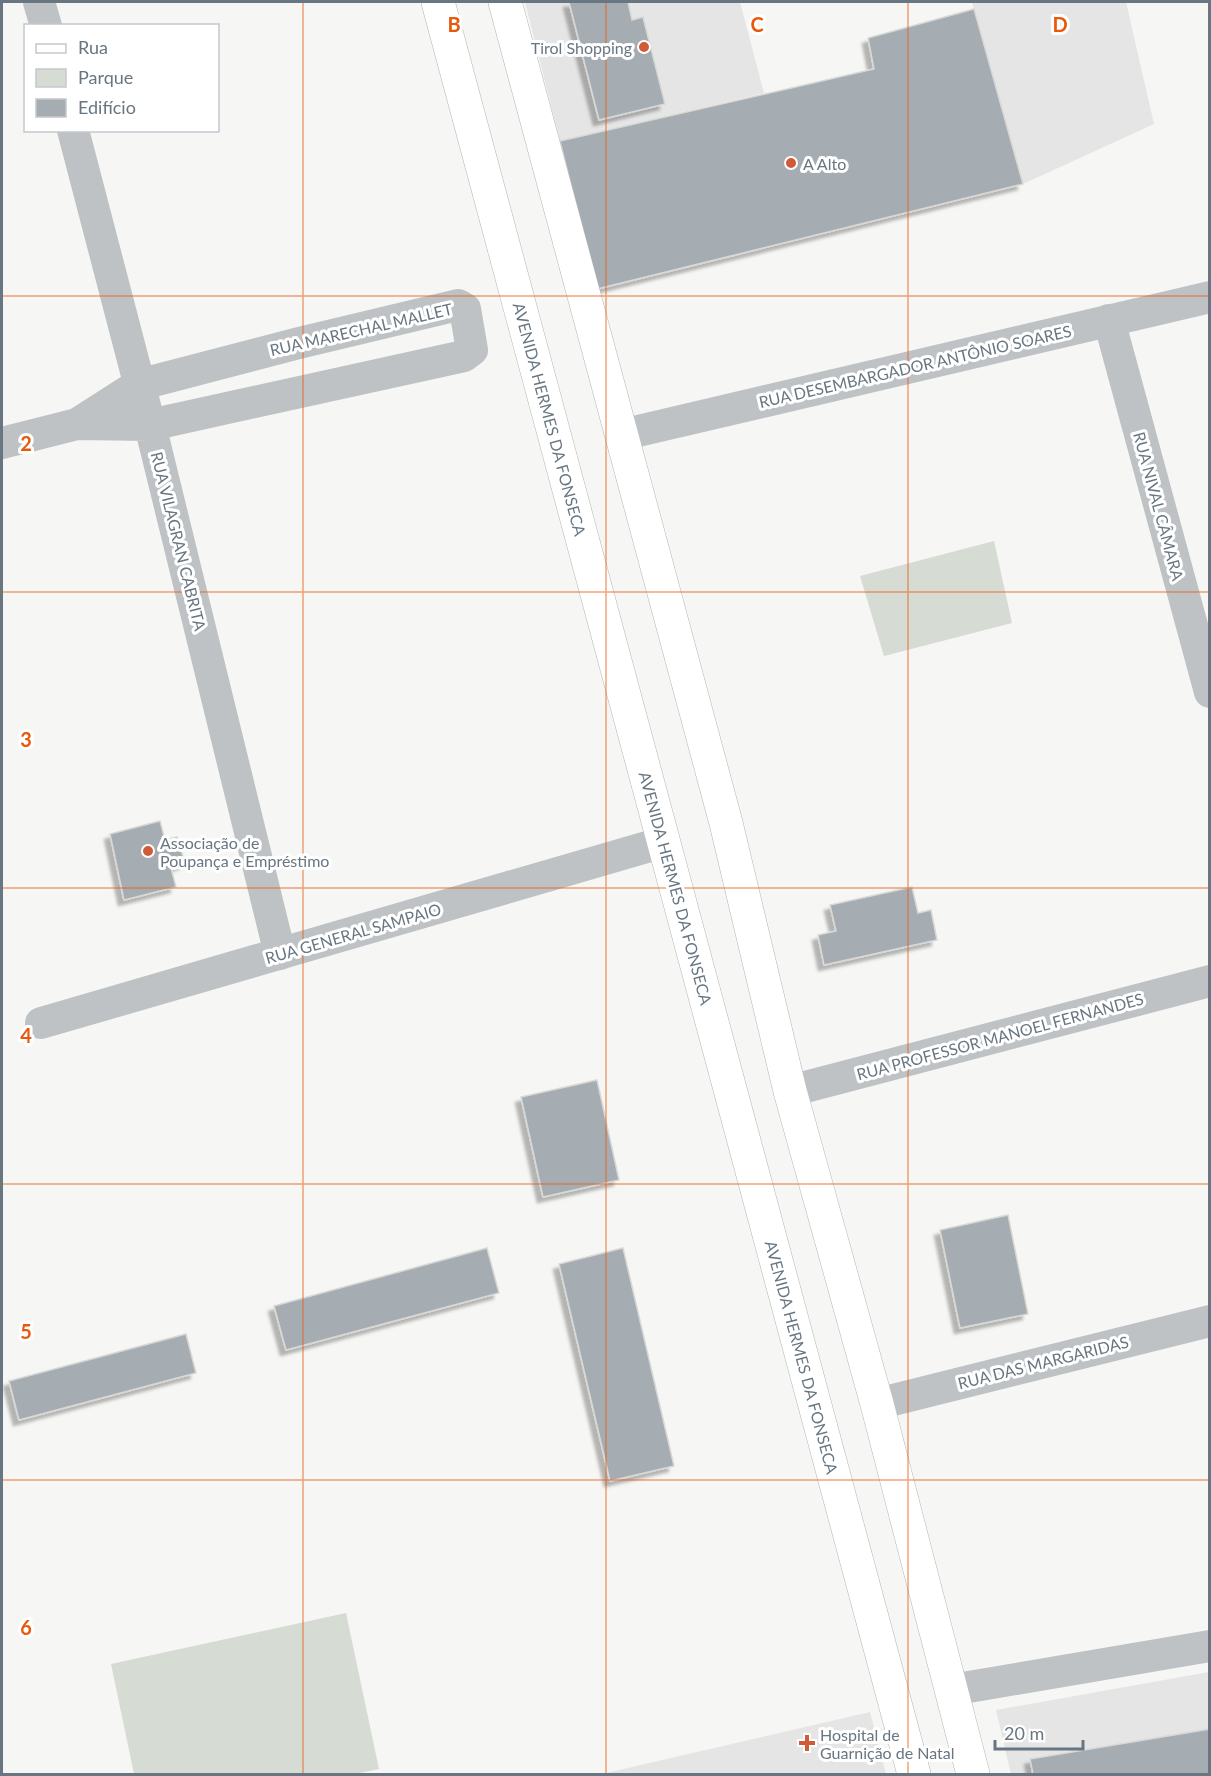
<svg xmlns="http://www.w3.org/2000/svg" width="1211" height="1776" viewBox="0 0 1211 1776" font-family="Lato,sans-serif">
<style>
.built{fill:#e4e5e4}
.green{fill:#d6dbd3}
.building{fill:#a6adb2;stroke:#d8d8d6;stroke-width:1.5;filter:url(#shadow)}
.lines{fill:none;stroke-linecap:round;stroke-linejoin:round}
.primary-casing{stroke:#b2b6b9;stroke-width:34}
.minor{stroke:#bec2c5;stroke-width:32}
.primary{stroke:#fff;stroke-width:33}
.grid{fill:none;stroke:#e8590c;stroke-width:1.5;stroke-opacity:0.55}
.poi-dot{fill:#d15b39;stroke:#fff;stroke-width:2}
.labels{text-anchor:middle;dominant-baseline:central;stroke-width:6;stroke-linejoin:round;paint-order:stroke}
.poi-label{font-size:16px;fill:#687681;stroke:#fff;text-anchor:start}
.street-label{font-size:16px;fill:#687681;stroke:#fff}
.grid-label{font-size:20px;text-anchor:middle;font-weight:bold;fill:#e8590c;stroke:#fff;stroke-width:6;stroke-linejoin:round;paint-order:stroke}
</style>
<defs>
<filter id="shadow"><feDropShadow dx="-5.5" dy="5.5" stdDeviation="1.5" flood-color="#0004"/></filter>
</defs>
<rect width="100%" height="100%" fill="#f6f6f4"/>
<path class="built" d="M525,2H740L764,93L560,141Z
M972,2H1126L1154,124L1023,184Z
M1209,1672V1774H1011L996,1710Z
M870,1712L886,1774H602Z"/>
<path class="green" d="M994,541L1012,623L884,656L860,576Z
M346,1613L379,1769L355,1774H134L111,1664Z"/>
<path class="building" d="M569,2H628L632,20L643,17L665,104L599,120Z
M974,9L1023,184L597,289L560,141L874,69L868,38Z
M160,821L165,840L177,837L185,863L171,868L176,887L124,900L110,834Z
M912,887L918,913L931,910L937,940L824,965L818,935L836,931L830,905Z
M597,1080L619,1180L543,1197L521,1097Z
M1008,1215L1028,1314L960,1328L940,1230Z
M487,1248L499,1293L286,1350L274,1306Z
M623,1248L674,1466L610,1481L559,1264Z
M186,1334L196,1373L19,1420L9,1381Z
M1210,1729V1774H1033L1030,1759Z"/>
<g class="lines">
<g class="primary-casing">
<path id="primary" d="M438,2L914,1774
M505,2L726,823L790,1091L877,1404L973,1774"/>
</g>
<path class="minor" d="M39,2L46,26
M73,130L150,425L280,954
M1109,320L1210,692
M621,435L1210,297
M2,443L77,424L150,425L464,356L472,350L465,309L458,305L299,343L138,385L77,424
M41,1023L664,842
M790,1091L1210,981
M877,1404L1210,1321
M951,1690L1210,1646"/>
<use href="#primary" class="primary"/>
</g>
<path class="grid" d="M303,2V1774M606,2V1774M908,2V1774M2,296H1210M2,592H1210M2,888H1210M2,1184H1210M2,1480H1210"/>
<g class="poi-dot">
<circle cx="644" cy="47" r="6"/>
<circle cx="791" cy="163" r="6"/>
<circle cx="148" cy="851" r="6"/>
<path d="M804 1734h6v6h6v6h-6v6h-6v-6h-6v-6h6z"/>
</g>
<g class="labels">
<g class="poi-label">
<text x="632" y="47" text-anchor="end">Tirol Shopping</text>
<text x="803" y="163">A Alto</text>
<text x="160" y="842">Associação de<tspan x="160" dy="18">Poupança e Empréstimo</tspan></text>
<text x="820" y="1734">Hospital de<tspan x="820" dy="18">Guarnição de Natal</tspan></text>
</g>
<g class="street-label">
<text transform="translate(361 329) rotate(-13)">RUA MARECHAL MALLET</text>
<text transform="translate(915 366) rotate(-13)">RUA DESEMBARGADOR ANTÔNIO SOARES</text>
<text transform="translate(550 419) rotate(75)">AVENIDA HERMES DA FONSECA</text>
<text transform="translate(1159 506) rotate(75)">RUA NIVAL CÂMARA</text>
<text transform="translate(179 541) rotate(76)">RUA VILAGRAN CABRITA</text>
<text transform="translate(676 888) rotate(75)">AVENIDA HERMES DA FONSECA</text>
<text transform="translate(353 933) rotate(-16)">RUA GENERAL SAMPAIO</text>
<text transform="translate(1000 1036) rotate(-15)">RUA PROFESSOR MANOEL FERNANDES</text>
<text transform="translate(802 1357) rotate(75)">AVENIDA HERMES DA FONSECA</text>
<text transform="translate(1043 1362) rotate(-14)">RUA DAS MARGARIDAS</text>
</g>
</g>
<g class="grid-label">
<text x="454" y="32">B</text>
<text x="757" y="32">C</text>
<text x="1060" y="32">D</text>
<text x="26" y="451">2</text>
<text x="26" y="747">3</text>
<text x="26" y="1043">4</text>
<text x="26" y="1339">5</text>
<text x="26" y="1635">6</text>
</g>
<rect width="1211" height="1776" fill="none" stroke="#687681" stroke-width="6"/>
<rect x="24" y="24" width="195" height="108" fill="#ffffff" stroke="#c3c8cd" stroke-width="1.5"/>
<rect x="36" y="44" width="30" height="9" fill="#ffffff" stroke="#c3c8cd" stroke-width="1.5"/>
<text x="78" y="54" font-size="18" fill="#687681">Rua</text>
<rect x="36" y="69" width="30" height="18" fill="#d6dbd3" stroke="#c3c8cd" stroke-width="1.5"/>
<text x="78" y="84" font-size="18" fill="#687681">Parque</text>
<rect x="36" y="99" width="30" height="18" fill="#a6adb2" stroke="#c3c8cd" stroke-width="1.5"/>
<text x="78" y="114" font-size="18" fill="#687681">Edifício</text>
<path d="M995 1740v9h88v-9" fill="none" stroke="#687681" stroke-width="3"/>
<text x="1004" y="1740" font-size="18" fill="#687681" stroke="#ffffff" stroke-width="4.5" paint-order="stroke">20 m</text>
</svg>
